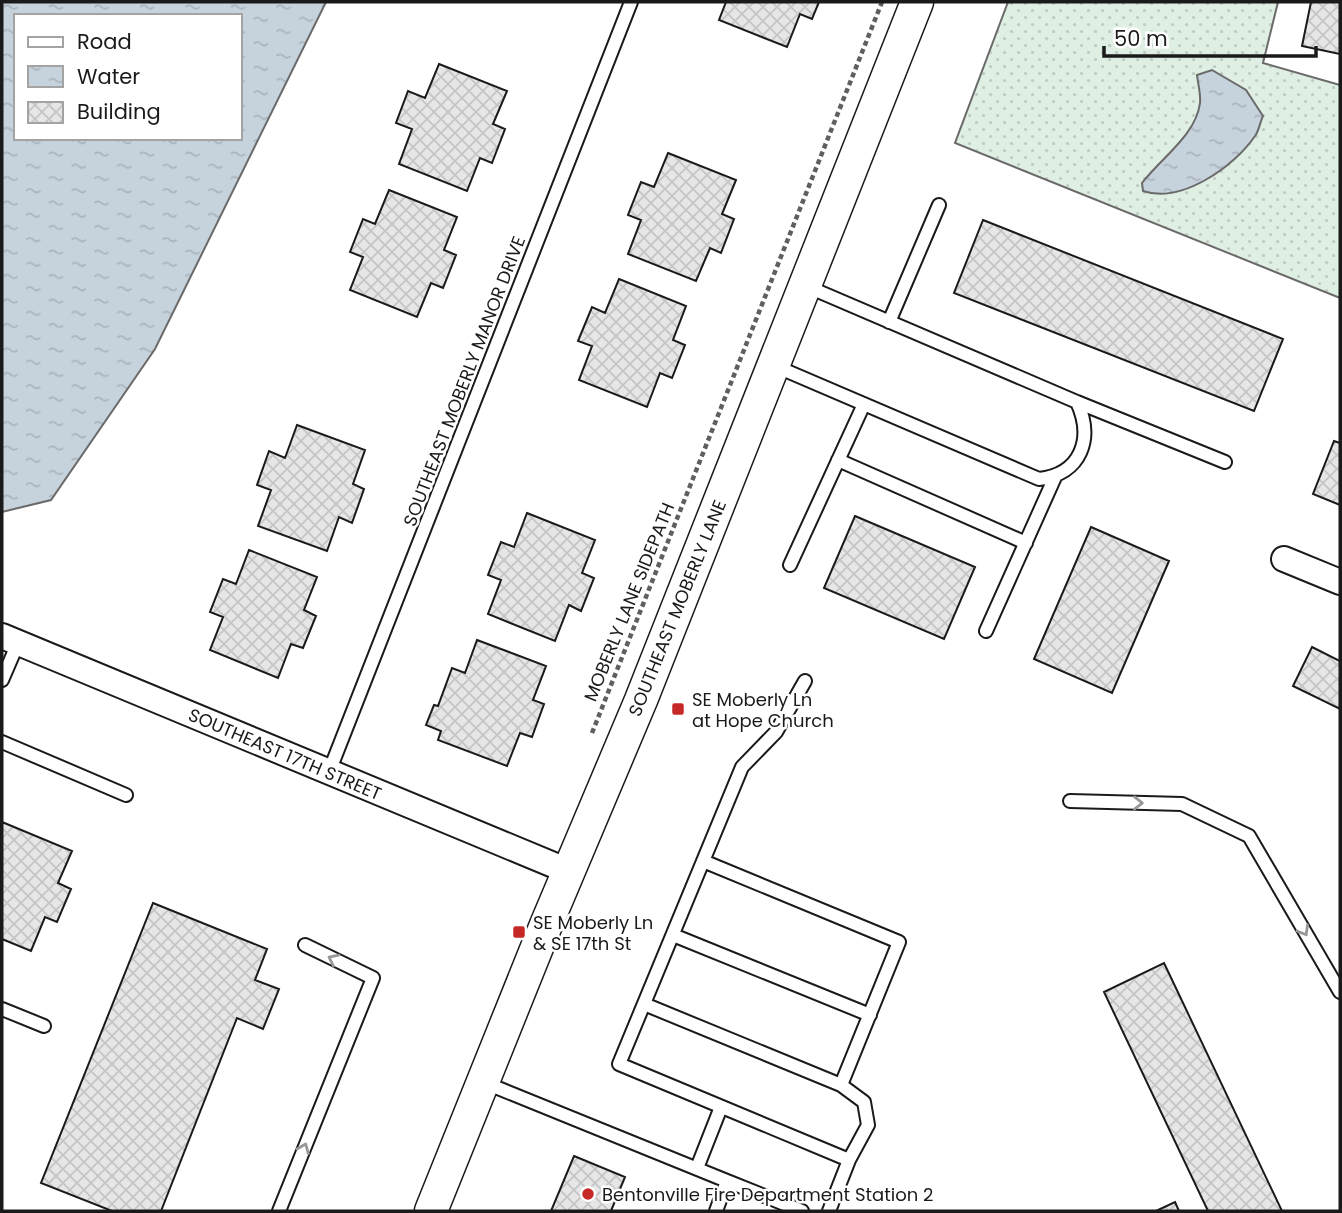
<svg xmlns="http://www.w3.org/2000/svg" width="1342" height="1213" viewBox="0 0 1342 1213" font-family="Poppins,sans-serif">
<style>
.grass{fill:url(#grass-dots);stroke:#6a6a6a;stroke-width:2}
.water{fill:url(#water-ripples);stroke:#6a6a6a;stroke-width:2;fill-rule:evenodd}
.building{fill:url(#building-cross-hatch);stroke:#1a1a1a;stroke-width:2}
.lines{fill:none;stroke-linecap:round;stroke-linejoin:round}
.service-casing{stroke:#1a1a1a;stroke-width:16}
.minor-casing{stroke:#1a1a1a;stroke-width:28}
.tertiary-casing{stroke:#1a1a1a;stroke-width:35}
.path{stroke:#5f5f5f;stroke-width:4.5;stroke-dasharray:5 3.5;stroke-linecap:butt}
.service{stroke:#fff;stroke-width:12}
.minor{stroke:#fff;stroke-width:24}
.tertiary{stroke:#fff;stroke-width:32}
.oneway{stroke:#989898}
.poi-dot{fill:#c62828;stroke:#fff;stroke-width:2.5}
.labels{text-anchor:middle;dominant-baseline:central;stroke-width:5;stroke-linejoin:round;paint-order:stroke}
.street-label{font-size:18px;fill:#1a1a1a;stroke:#fff}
.poi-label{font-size:18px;fill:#1a1a1a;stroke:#fff;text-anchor:start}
</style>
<defs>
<pattern id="grass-dots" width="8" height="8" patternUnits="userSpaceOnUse" patternTransform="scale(1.75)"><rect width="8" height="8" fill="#e0efe3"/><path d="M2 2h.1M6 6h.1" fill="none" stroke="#c0ccc2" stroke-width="1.8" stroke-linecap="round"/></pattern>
<pattern id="water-ripples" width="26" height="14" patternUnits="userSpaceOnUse" patternTransform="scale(1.75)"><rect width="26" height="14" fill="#c6d2dc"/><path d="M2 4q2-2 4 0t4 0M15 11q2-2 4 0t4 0" fill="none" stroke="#aab4bc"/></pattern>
<pattern id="building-cross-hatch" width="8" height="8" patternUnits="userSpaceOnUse" patternTransform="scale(1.75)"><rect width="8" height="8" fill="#e6e6e6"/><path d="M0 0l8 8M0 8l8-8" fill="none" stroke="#c5c5c5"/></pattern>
</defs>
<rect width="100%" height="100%" fill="#fff"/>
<path class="grass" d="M1008,2H1278L1263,63L1340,85V298L955,143Z"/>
<path class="water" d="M2,2H326L155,349L51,500L2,512ZM16,16H240V138H16Z
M1212,70L1246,90L1263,116C1260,122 1259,131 1255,136C1234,167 1181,204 1143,191L1142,183C1161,158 1196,135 1200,103C1201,95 1198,84 1197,75Z"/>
<path class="building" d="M726,2H819L812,19L800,14L787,47L719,20Z
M1311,2H1340V54L1302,46Z
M439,64L507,91L493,124L505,129L492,163L480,158L467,191L399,164L412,129L396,123L408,91L425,98Z
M668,153L736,180L722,214L734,219L721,253L710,248L696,281L628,254L641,220L628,215L641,182L654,187Z
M389,190L457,217L444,250L456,255L443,288L431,283L417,317L350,290L363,257L350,252L363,219L375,224Z
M983,220L1283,339L1254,411L954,293Z
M619,279L686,306L673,340L685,345L672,378L660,373L647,407L579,380L592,346L578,341L592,307L605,313Z
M297,425L365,450L353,484L364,489L352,523L339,517L327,551L258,526L271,490L257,485L269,451L285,458Z
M1334,441L1340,443V505L1313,494Z
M527,513L595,540L582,573L594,578L581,611L569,605L555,641L488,614L501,580L488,575L501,542L514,547Z
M855,516L975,567L944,639L824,588Z
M1091,527L1169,561L1112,693L1034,659Z
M249,550L317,577L304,610L316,616L303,648L291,644L278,678L210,650L223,617L210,612L223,579L236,584Z
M477,640L546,666L533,700L544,704L532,737L520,733L507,766L438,740L441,731L426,725L434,705L438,706L452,668L465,673Z
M1312,647L1340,661V709L1293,686Z
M2,822L72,851L58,883L71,889L57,922L45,917L31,951L2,939Z
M153,903L267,949L255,980L279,989L263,1029L237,1018L161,1211H112L41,1183Z
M1164,963L1282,1211H1208L1104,992Z
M574,1156L625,1177L611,1211H551Z
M1175,1202L1179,1211H1156Z"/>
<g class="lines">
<g class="service-casing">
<path id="service" d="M889,322L939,205
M775,366L1039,479C1081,474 1094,439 1077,402L806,286
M1077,402L1225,462
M838,460L1026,543
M790,565L864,404
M986,631L1055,477
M2,680L18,643
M805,681L776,732L742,767L619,1064L849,1160L829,1211
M2,742L126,795
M329,772L631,2
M1070,801L1182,804L1249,836L1340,992
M703,861L899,942L841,1085L864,1102L868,1125L849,1160
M673,935L870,1015
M644,1004L841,1085
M2,1009L44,1026
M483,1082L727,1181L716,1211
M697,1168L721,1107
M727,1181L802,1211
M279,1211L373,978L305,945"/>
</g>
<g class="minor-casing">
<path id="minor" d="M1284,559L1340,582
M2,636L568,871"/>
</g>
<g class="tertiary-casing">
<path id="tertiary" d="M431,1211L546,925L641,700L917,2"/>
</g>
<path class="path" d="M592,733L882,2"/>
<use href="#service" class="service"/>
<use href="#minor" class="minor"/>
<use href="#tertiary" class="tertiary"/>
</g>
<defs><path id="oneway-chevron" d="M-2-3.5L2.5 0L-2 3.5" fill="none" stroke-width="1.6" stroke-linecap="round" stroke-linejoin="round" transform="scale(1.75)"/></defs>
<g class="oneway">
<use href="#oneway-chevron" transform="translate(1138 803) rotate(1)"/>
<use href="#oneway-chevron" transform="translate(1304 931) rotate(60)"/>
<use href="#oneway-chevron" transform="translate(333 959) rotate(-154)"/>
<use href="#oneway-chevron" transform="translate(304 1148) rotate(-68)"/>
</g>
<g class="poi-dot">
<rect x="671" y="702" width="14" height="14" rx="3.5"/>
<rect x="512" y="925" width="14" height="14" rx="3.5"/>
<circle cx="588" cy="1194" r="7"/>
</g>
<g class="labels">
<g class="street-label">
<text transform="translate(464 381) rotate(-69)">SOUTHEAST MOBERLY MANOR DRIVE</text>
<text transform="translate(629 602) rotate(-68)">MOBERLY LANE SIDEPATH</text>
<text transform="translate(677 608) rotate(-68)">SOUTHEAST MOBERLY LANE</text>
<text transform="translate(285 754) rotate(23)">SOUTHEAST 17TH STREET</text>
</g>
<g class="poi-label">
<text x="692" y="699">SE Moberly Ln<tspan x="692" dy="21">at Hope Church</tspan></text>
<text x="533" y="922">SE Moberly Ln<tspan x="533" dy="21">&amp; SE 17th St</tspan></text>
<text x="602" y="1194">Bentonville Fire Department Station 2</text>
</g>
</g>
<rect width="1342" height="1213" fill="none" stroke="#1a1a1a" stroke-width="7"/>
<rect x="14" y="14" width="228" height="126" fill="#ffffff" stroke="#a3a3a3" stroke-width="2"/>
<rect x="28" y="37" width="35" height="10" fill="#ffffff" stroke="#a3a3a3" stroke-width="2"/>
<text x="77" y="49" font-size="21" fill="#1a1a1a">Road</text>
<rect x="28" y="66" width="35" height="21" fill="url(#water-ripples)" stroke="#a3a3a3" stroke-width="2"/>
<text x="77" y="84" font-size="21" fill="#1a1a1a">Water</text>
<rect x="28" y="102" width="35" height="21" fill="url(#building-cross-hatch)" stroke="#a3a3a3" stroke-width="2"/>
<text x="77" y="119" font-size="21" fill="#1a1a1a">Building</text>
<path d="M1104 46v10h212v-10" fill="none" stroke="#1a1a1a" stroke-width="3.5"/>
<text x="1114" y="46" font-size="21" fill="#1a1a1a" stroke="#ffffff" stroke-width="5" paint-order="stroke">50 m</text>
</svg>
